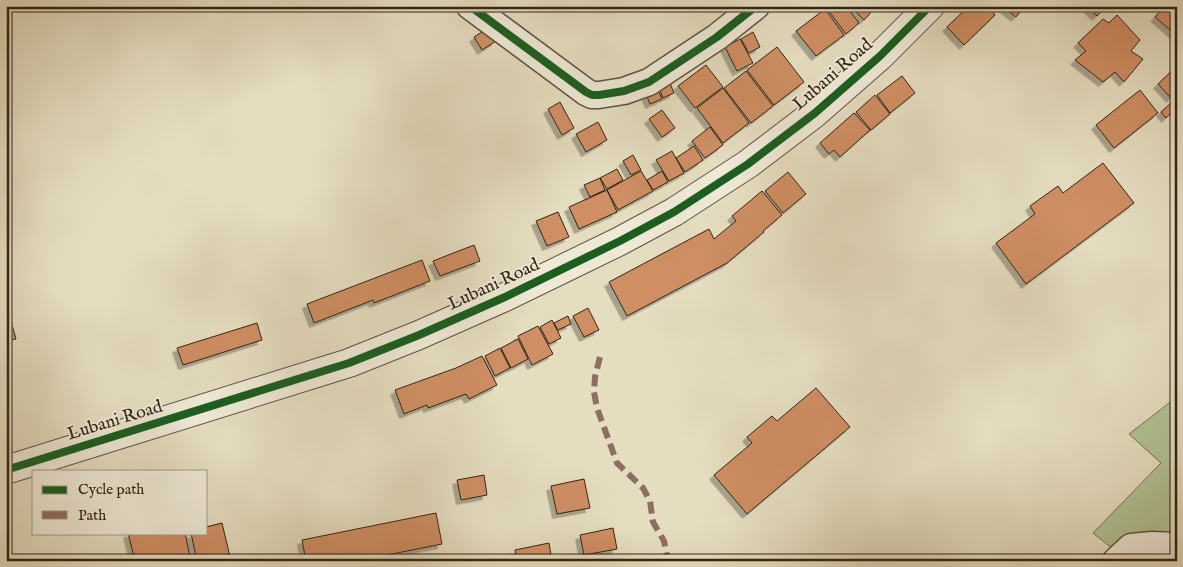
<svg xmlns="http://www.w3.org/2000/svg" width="1183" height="567" viewBox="0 0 1183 567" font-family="'IM FELL English',serif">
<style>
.green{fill:#b2c294;stroke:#727455}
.building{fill:#cf8e64;stroke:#322516;filter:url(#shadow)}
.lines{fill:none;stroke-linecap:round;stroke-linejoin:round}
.minor-casing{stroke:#5f5340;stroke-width:29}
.tertiary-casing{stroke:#5f5340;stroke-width:30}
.minor{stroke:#eee9d6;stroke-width:26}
.tertiary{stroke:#eee9d6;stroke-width:28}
.quiet{stroke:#8d6e63;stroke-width:6;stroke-dasharray:12 6;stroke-linecap:butt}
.cycleway-casing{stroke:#eee9d6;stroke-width:11}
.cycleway{stroke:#1b5e20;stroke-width:8}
.labels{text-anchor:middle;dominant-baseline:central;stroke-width:4;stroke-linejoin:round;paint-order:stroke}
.street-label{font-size:18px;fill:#322516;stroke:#eee9d6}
</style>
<defs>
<filter id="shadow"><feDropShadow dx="-4.5" dy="4.5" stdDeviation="0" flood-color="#0004"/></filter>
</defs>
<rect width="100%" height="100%" fill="#e5ddc0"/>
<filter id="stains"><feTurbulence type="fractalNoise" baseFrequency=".004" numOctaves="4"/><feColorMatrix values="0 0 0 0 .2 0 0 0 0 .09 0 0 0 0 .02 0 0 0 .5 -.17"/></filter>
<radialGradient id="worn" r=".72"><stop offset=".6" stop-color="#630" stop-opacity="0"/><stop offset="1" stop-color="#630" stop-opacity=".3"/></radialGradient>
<path class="green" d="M1177,397V561H1128L1093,533L1161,463L1129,434Z"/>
<path class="building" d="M825,6H846L859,23L846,34Z
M850,6H877L864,20Z
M969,6H987L995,15L964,45L947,27Z
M1002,6H1025L1016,17Z
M1086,6H1106L1097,16Z
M1165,6H1177V36L1155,17Z
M825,9L844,35L816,56L796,31Z
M1117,15L1140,40L1131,51L1143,59L1124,82L1115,72L1103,82L1075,60L1086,51L1078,43L1103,19L1109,23Z
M488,28L496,41L482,50L474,37Z
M753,32L760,47L749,53L741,39Z
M740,39L753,63L737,71L725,47Z
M777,47L804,82L774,105L747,70Z
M706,65L723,87L695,108L678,86Z
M1177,66V92L1171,98L1158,84Z
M746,71L773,106L751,123L724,88Z
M902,76L915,93L890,113L877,95Z
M670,83L674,93L663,98L659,88Z
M657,88L662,99L650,104L646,94Z
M723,88L749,123L723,143L697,108Z
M1140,90L1158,113L1114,148L1096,125Z
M875,95L890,114L871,130L856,112Z
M560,102L574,128L562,135L548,109Z
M1171,103L1176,108L1166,118L1161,112Z
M662,110L675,128L662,137L649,119Z
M854,113L870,130L840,157L834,150L829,154L820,143Z
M598,122L607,140L586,152L576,134Z
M710,127L723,145L705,158L692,141Z
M694,146L703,160L685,172L676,158Z
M672,151L684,173L669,181L656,160Z
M633,155L641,170L631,175L623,161Z
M1103,163L1134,203L1026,284L996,243L1035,214L1030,206L1058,186L1063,193Z
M617,169L623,180L607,189L600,178Z
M641,171L653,191L618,210L607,190Z
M662,171L668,182L653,190L647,180Z
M788,172L806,194L783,213L765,191Z
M600,178L605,190L590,197L584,185Z
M607,190L617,212L579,229L569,207Z
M762,191L782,215L763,231L764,232L727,263L627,316L609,282L709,229L714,239L736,221L732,216Z
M558,212L569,237L547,246L536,221Z
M474,245L480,261L440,276L433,261Z
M422,260L430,281L374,303L373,300L314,323L307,304Z
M6,303L16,339L6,341Z
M588,308L599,330L584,337L573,316Z
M568,316L571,324L558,330L554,323Z
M552,320L561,338L549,344L540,327Z
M257,323L262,340L183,365L177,348Z
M538,326L553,354L532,365L518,336Z
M518,339L528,359L511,368L501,348Z
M500,348L510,368L495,376L485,356Z
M482,356L497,385L469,399L466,394L428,408L427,405L404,414L395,390L456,368Z
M816,388L850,427L747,514L714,475L752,443L747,437L772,416L777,421Z
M484,475L487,495L461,500L457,480Z
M584,479L590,508L557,514L551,486Z
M436,513L442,544L357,561H306L302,540Z
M222,523L231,561H197L191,533H206V527Z
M613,528L617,549L584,555L580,535Z
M128,533H185L191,561H135Z
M549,543L552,561H517L515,550Z"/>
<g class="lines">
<g class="minor-casing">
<path id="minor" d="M470,6L586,92L592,95H599L624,91L649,82L717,37L756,6
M1116,561L1131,547L1152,545L1177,546"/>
</g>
<g class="tertiary-casing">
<path id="tertiary" d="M6,470L349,363L419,335L505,297L620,241L674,212L748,164L815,113L880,56L930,6"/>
</g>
<use href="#minor" class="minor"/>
<use href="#tertiary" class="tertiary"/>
<path class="quiet" d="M600,357L595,377L594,392L597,408L617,463L643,488L650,501L653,522L664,541L668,561"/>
<g class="cycleway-casing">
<path id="cycleway" d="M470,6L586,92L592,95H599L624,91L649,82L717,37L756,6
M6,470L349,363L419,335L505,297L620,241L674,212L748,164L815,113L880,56L930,6"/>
</g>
<use href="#cycleway" class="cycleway"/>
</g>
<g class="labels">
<g class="street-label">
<text transform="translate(833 75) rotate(-41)">Lubani Road</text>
<text transform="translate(494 285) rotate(-25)">Lubani Road</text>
<text transform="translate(115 421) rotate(-17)">Lubani Road</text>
</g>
</g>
<rect width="1183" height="567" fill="none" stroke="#e5ddc0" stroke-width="25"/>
<rect x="8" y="8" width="1168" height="552" fill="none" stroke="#322516" stroke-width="2.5"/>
<rect x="12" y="12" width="1158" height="542" fill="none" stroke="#322516"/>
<rect x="32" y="470" width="175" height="65" fill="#eee9d6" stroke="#a39b89"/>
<rect x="42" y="486" width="25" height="8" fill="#1b5e20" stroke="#a39b89"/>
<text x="78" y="494" font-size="15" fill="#322516">Cycle path</text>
<rect x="42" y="511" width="25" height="8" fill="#8d6e63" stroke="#a39b89"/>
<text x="78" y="520" font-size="15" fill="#322516">Path</text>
<rect width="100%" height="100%" filter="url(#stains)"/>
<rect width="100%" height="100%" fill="url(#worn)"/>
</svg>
